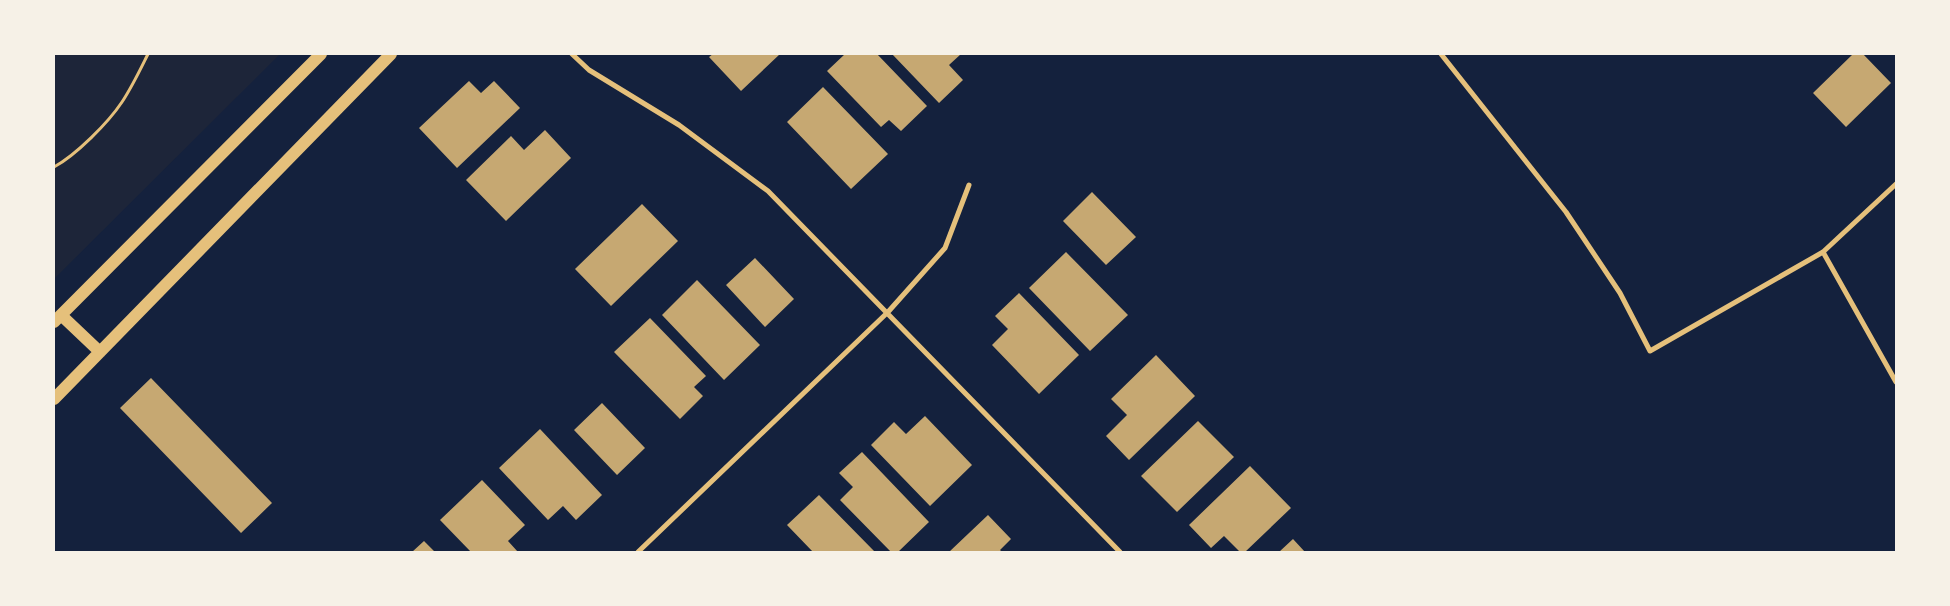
<svg xmlns="http://www.w3.org/2000/svg" width="1950" height="606" viewBox="0 0 1950 606" font-family="Montserrat,sans-serif">
<style>
.green{fill:#1d2539}
.building{fill:#c6a872}
.lines{fill:none;stroke-linecap:round;stroke-linejoin:round}
.path{stroke:#e5c07b;stroke-width:3}
.minor{stroke:#e5c07b;stroke-width:5}
.primary{stroke:#e5c07b;stroke-width:12}
</style>
<rect width="100%" height="100%" fill="#14213d"/>
<path class="green" d="M54,54H280L54,279Z"/>
<path class="building" d="M713,54H780L741,91L709,57Z
M845,54H877L927,106L901,131L889,120L881,127L827,71Z
M892,54H961L949,65L963,80L939,103Z
M1853,54H1863L1891,83L1846,127L1813,93Z
M469,81L481,93L494,81L520,108L457,168L419,128Z
M823,87L888,154L851,189L787,122Z
M545,130L571,158L506,221L466,180L511,136L524,150Z
M1092,192L1136,237L1106,265L1063,221Z
M642,204L678,241L611,306L575,269Z
M1066,252L1128,315L1090,351L1029,288Z
M755,258L794,299L765,327L726,285Z
M697,280L760,345L724,380L662,315Z
M1019,293L1079,355L1039,394L992,345L1008,329L995,316Z
M650,318L706,376L694,387L703,396L680,419L614,352Z
M1156,355L1195,396L1129,460L1106,436L1127,415L1111,399Z
M151,378L272,503L241,533L120,408Z
M602,403L645,448L617,475L574,430Z
M925,416L972,465L930,506L871,445L894,422L906,434Z
M1198,421L1234,457L1177,512L1141,476Z
M540,429L602,495L576,520L563,506L548,520L499,468Z
M862,452L929,522L898,552H891L840,500L853,487L839,473Z
M1250,466L1291,508L1245,552H1240L1224,536L1211,548L1189,525Z
M482,480L525,525L508,541L518,552H471L440,520Z
M819,495L875,552H813L787,525Z
M988,515L1011,539L1000,550L1002,552H949Z
M1293,539L1305,552H1279Z
M424,541L435,552H412Z"/>
<g class="lines">
<path class="path" d="M54,167C76,155 108,123 122,102C132,87 140,70 148,54"/>
<path class="minor" d="M572,54L589,70L679,125L768,191L1120,552
M1441,54L1566,212L1620,293L1650,351L1823,252L1896,184
M1823,252L1896,382
M638,552L888,312L945,248L969,185"/>
<path class="primary" d="M61,315L100,352
M54,322L321,54
M54,399L391,54"/>
</g>
<rect width="1950" height="606" fill="none" stroke="#f6f1e7" stroke-width="110"/>
</svg>
